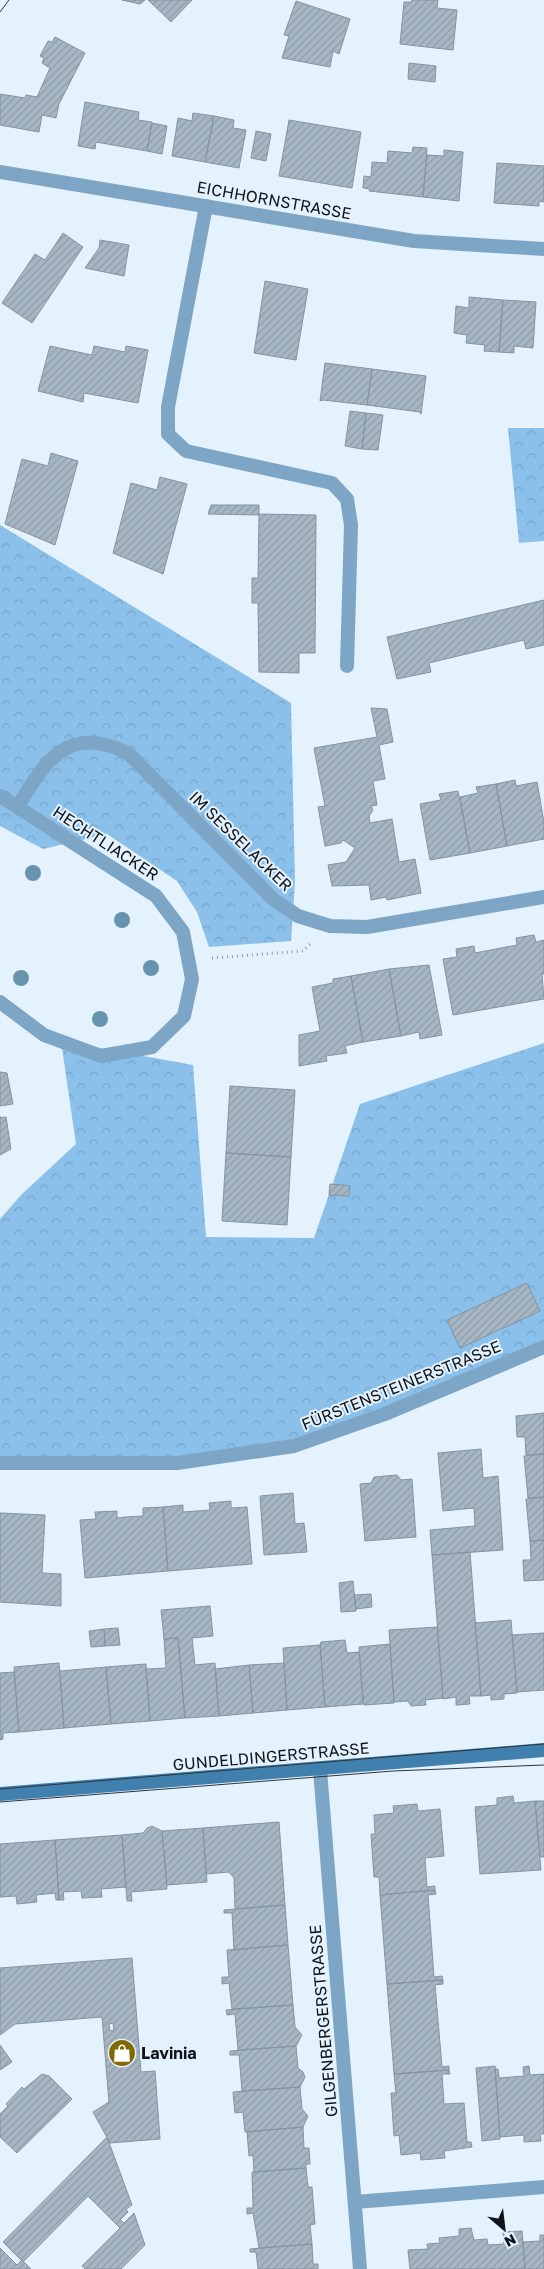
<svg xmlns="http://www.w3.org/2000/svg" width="544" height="2269" viewBox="0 0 544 2269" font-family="'Golos Text',sans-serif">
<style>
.forest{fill:url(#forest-crowns)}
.building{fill:url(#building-hatch);stroke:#84939f;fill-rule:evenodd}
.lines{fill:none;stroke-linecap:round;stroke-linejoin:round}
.path{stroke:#919ca5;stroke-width:3;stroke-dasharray:1 4;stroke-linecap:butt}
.service{stroke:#7da5c5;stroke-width:14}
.minor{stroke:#7da5c5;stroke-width:14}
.secondary{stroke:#4180ae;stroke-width:14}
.tram{stroke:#2e343a;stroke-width:1}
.tree{fill:#6793ad}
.labels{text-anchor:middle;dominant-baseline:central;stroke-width:4;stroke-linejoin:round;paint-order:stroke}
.street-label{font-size:16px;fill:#10151a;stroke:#e4f2fd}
.poi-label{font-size:16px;font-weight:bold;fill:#10151a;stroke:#e4f2fd;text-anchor:start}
</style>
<defs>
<pattern id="forest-crowns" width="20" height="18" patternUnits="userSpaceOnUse" patternTransform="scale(1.25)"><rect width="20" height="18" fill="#8bc0ea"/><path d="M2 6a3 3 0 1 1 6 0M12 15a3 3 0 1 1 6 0" fill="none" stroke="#77a4c8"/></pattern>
<pattern id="building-hatch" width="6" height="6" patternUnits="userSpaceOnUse" patternTransform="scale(1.25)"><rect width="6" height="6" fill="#a6b6c3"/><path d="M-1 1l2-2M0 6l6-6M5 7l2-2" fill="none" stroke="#8e9ca7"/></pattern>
</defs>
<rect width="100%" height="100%" fill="#e4f2fd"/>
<path class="forest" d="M508,428H544V541L519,543Z
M0,525L291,703L295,882L291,941L209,947L197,912L177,881L107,834L43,849L0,826Z
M61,1041L193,1065L206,1237L314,1238L360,1104L544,1043V1347L294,1446L177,1463H0V1219L22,1194L76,1144Z"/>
<path class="building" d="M122,0H145L140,4Z
M148,0H192L171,22Z
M412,0H438L437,8L457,10L453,50L400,44L404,2H411Z
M296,1L350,19L339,54L333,51L330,67L282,58L289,36L284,35Z
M55,37L85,53L59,104L56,118L42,115L39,132L0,125V94L25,98L26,95L37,97L50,68L42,63L44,58L40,56L48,41L52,42Z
M409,63L436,66L435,82L408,79Z
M85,102L139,112L138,120L152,122L147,151L96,142L95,149L78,146Z
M193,113L214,116L205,162L172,156L178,118L192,121Z
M214,116L234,120L233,128L246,130L239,168L205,162Z
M289,120L361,132L352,188L279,176Z
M152,123L167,126L162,154L147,151Z
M256,131L271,134L266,161L251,158Z
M413,147L427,148L423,197L369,191L370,189L363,188L364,176L371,177L372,162L387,163L388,151L412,153Z
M444,150L463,152L459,201L423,197L427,155L444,156Z
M497,163L544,166V202L539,201V206L494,203Z
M63,233L83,247L32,323L2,303L35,254L45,260Z
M100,240L129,245L124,276L85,268L99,248Z
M265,281L308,289L296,360L254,353Z
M469,297L503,300L499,352L484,351L485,345L466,343L467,335L454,333L456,306L469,308Z
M503,300L536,302L533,348L514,346V353L499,352Z
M50,346L92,355L94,346L125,352L126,346L148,350L138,403L84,393L83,402L38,391Z
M325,363L372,369L367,405L323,400L320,401Z
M372,369L426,376L421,414L420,412L367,405Z
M350,411L366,413L362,449L345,446Z
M366,413L383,415L378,450L362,449Z
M51,453L78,461L55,545L5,524L22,459L48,466Z
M160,477L187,484L163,574L113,553L131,483L157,490Z
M211,505H259V514L316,515L315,653H299V673L259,672L258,603H252V578H258L259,515L208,514Z
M544,600V645L526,649L524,640L429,663L431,672L397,679L387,637Z
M371,708L387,709L393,742L379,745L385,779L373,781L377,805L371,806L373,810L369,816L370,823L392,819L399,862L415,859L421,893L387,900L386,897L371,900L369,885L332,886L328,865L346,862L355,848L343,840L341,843L325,846L318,807L325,806L314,748L377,737Z
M515,780L516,786L537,782L544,822V839L507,846L496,784Z
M496,784L507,846L470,853L460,797L478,793L476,787Z
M458,791L470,853L430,860L420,804L441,800L439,794Z
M534,935L536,942L544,940V974H542L544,999L453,1015L443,959L457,957L456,949L474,946L475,953L517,945L516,938Z
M429,965L442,1035L420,1039L419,1032L401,1036L389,969Z
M389,969L401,1036L363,1042L351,976Z
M351,976L363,1042L345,1046L347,1053L326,1056L327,1061L299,1066V1035L320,1031L312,987L333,983V979Z
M0,1072L7,1073L13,1104L0,1106Z
M230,1086L295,1090L291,1157L226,1153Z
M0,1116V1118L6,1117L11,1149L0,1155Z
M226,1153L291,1157L287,1225L222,1221Z
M330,1184L350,1186L349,1196L329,1195Z
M527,1283L540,1311L460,1348L447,1320Z
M544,1413V1454L526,1455L525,1437H517L516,1416Z
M481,1449L483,1478L498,1476L503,1550L432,1555L430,1530L475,1526L474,1508L443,1511L438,1453Z
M544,1454V1497L528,1498L524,1456Z
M397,1475L401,1480L412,1479L416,1537L365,1541L360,1484L371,1483L374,1477Z
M293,1493L295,1524L304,1523L307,1552L264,1555L260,1496Z
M544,1497V1540L530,1541L526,1499Z
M231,1501V1508L247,1507L252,1564L168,1571L163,1507L183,1505V1512L210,1510L209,1503Z
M163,1507L168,1571L85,1578L80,1520L96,1519L95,1512L117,1511V1518L126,1517L143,1516V1508Z
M0,1513L45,1515L42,1573L61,1574V1606L0,1602Z
M544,1540V1580L524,1581L523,1560H531L530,1541Z
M470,1552L481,1696H469L470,1704L456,1705V1697L443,1699L432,1555Z
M353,1581L356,1611L341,1612L339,1583Z
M371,1594L372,1607L356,1609L354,1595Z
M210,1606L213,1636L192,1638L195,1665L215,1663L219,1716L185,1718L178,1638L164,1639L161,1610Z
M511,1620L517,1693L504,1694V1699L491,1700V1695L481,1696L475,1623Z
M437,1627L443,1698L425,1700L426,1705L411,1706L408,1701L394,1702L389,1630Z
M118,1628L120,1645L105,1646L104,1629Z
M104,1629L105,1646L91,1647L89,1631Z
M544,1633V1690L517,1692L512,1635Z
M178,1638L185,1718L150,1721L146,1669L166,1668L164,1639Z
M345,1640L347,1653L359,1652L363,1704L325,1707L320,1645L321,1642Z
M390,1644L394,1703L364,1705L359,1647Z
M320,1645L325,1707L287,1710L283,1648Z
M59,1663L64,1728L19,1732L14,1667Z
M284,1663L287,1710L253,1713L249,1665Z
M146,1664L150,1721L111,1724L106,1667Z
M249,1665L253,1713L219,1716L215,1669Z
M106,1667L111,1724L64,1728L60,1671Z
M14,1672L19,1732L3,1733V1739L0,1740V1673Z
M513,1796L514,1803L535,1801L541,1870L480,1874L475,1807L497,1805V1798Z
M535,1801H544V1857H540Z
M417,1804L418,1811L440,1809L444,1856L425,1858L427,1887L435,1886V1890L380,1895L379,1877H374L371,1834H375L374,1815L394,1813L393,1806Z
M279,1822L285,1905L235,1909L234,1878L229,1872L206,1874L203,1828Z
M152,1826L162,1831L167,1889L131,1892L132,1901H127L122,1835L143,1833L147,1828Z
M203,1828L207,1882L167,1885L162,1831Z
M122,1835L126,1887L101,1889L102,1897L82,1898L81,1891L63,1892L64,1900H59L55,1840Z
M55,1840L59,1900H56L55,1893L36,1895L37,1902L17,1904L16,1896L0,1897V1844Z
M435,1890L436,1894L428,1895L434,1977L442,1976L443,1980L387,1984L380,1895Z
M285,1905L288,1945L234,1950L232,1913H224V1910Z
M288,1945L293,2005L232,2009L229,1983L222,1984V1977H229L227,1950Z
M132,1958L141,2072L155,2071L160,2139L110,2143L93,2112L109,2102L102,2017L15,2024L0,2035V1968ZM113,2023L114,2030L110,2031L109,2024Z
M443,1980V1984L435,1985L442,2067L449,2066V2070L394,2074L387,1984Z
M293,2005L295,2027L302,2035L296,2046L238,2050L235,2014L227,2015L226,2010Z
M0,2045L12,2062L0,2070Z
M296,2046L298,2068L303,2072L305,2077L300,2087L242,2091L239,2055H230V2051Z
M495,2066L500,2139L482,2141L476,2068Z
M529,2066L530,2075L544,2074V2134H540L541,2141L524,2142V2135L500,2137L495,2069H498L499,2078L524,2076L523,2067Z
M449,2070L450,2074H442L444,2104L464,2103L467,2142H471L472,2147L444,2151L445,2158L421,2160L420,2153L401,2155L399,2135L394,2136L391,2093H396L394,2074Z
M42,2074L49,2076L72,2099L17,2153L0,2137V2114L8,2106L6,2104L22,2087L24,2089Z
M300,2087L302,2109L308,2116L303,2127L245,2132L243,2112L235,2113L233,2092Z
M303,2127L304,2148H309L310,2164H306V2168L254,2172L253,2155L249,2156L247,2132Z
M107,2137L132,2205L126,2209L128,2212L120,2220L124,2223L134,2213L145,2245L121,2269H85L82,2266L120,2228L88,2196L23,2262L3,2242Z
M306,2168L308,2187H312L315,2224L310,2225L312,2244L259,2248L253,2213L247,2214V2208H253L252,2172Z
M471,2228L474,2240L487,2239L488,2245L504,2244L503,2232L522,2231L525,2269H410L408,2250L428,2249L427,2244L440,2243L439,2238L459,2236V2229Z
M540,2235H544V2269H525L523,2242L540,2241Z
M312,2244L313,2264H318V2269H258L256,2252H250V2249Z
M0,2248L17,2265L22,2260L31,2269H0Z"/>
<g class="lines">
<path class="path" d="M212,958L303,951L310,944"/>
<path class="service" d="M206,206L168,407V434L186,451L332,483L347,499L351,525L347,666"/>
<path class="minor" d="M0,172L414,241L544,249
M0,796L156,896L183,932L192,979L184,1016L152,1047L101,1056L44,1035L0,1002
M18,806C46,760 68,724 128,753L273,899L298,916L330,926L367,927L544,897
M0,1463H177L294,1446L385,1414L544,1347
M320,1770L360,2269
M355,2202L544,2187"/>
<path class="secondary" d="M0,1794L544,1750"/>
<path class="tram" d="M0,12L9,0
M0,1789L544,1744
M0,1802L393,1771L544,1765"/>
</g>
<g class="tree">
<circle cx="33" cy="873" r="8"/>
<circle cx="122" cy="920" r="8"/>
<circle cx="151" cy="968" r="8"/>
<circle cx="21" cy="978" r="8"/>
<circle cx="100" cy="1019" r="8"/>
</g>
<defs>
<g id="shop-disc" transform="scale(1.4375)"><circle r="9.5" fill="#816901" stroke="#e4f2fd"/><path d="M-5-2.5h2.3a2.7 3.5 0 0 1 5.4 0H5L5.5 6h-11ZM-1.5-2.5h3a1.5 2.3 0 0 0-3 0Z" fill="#fff"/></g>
</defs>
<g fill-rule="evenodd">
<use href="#shop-disc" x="122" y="2053"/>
</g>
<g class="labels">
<g class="street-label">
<text transform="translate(274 200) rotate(10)">EICHHORNSTRASSE</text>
<text transform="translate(241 841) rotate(44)">IM SESSELACKER</text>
<text transform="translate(106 843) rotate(33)">HECHTLIACKER</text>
<text transform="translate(401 1385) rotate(-22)">FÜRSTENSTEINERSTRASSE</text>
<text transform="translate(271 1756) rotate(-5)">GUNDELDINGERSTRASSE</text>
<text transform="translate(323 2021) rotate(-95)">GILGENBERGERSTRASSE</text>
</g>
<g class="poi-label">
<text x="141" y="2053">Lavinia</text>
</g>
</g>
<g transform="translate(504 2229) rotate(152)" stroke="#e4f2fd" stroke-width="4" paint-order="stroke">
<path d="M0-4L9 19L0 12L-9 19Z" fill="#10151a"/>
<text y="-8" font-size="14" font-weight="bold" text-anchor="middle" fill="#10151a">N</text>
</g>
</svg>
